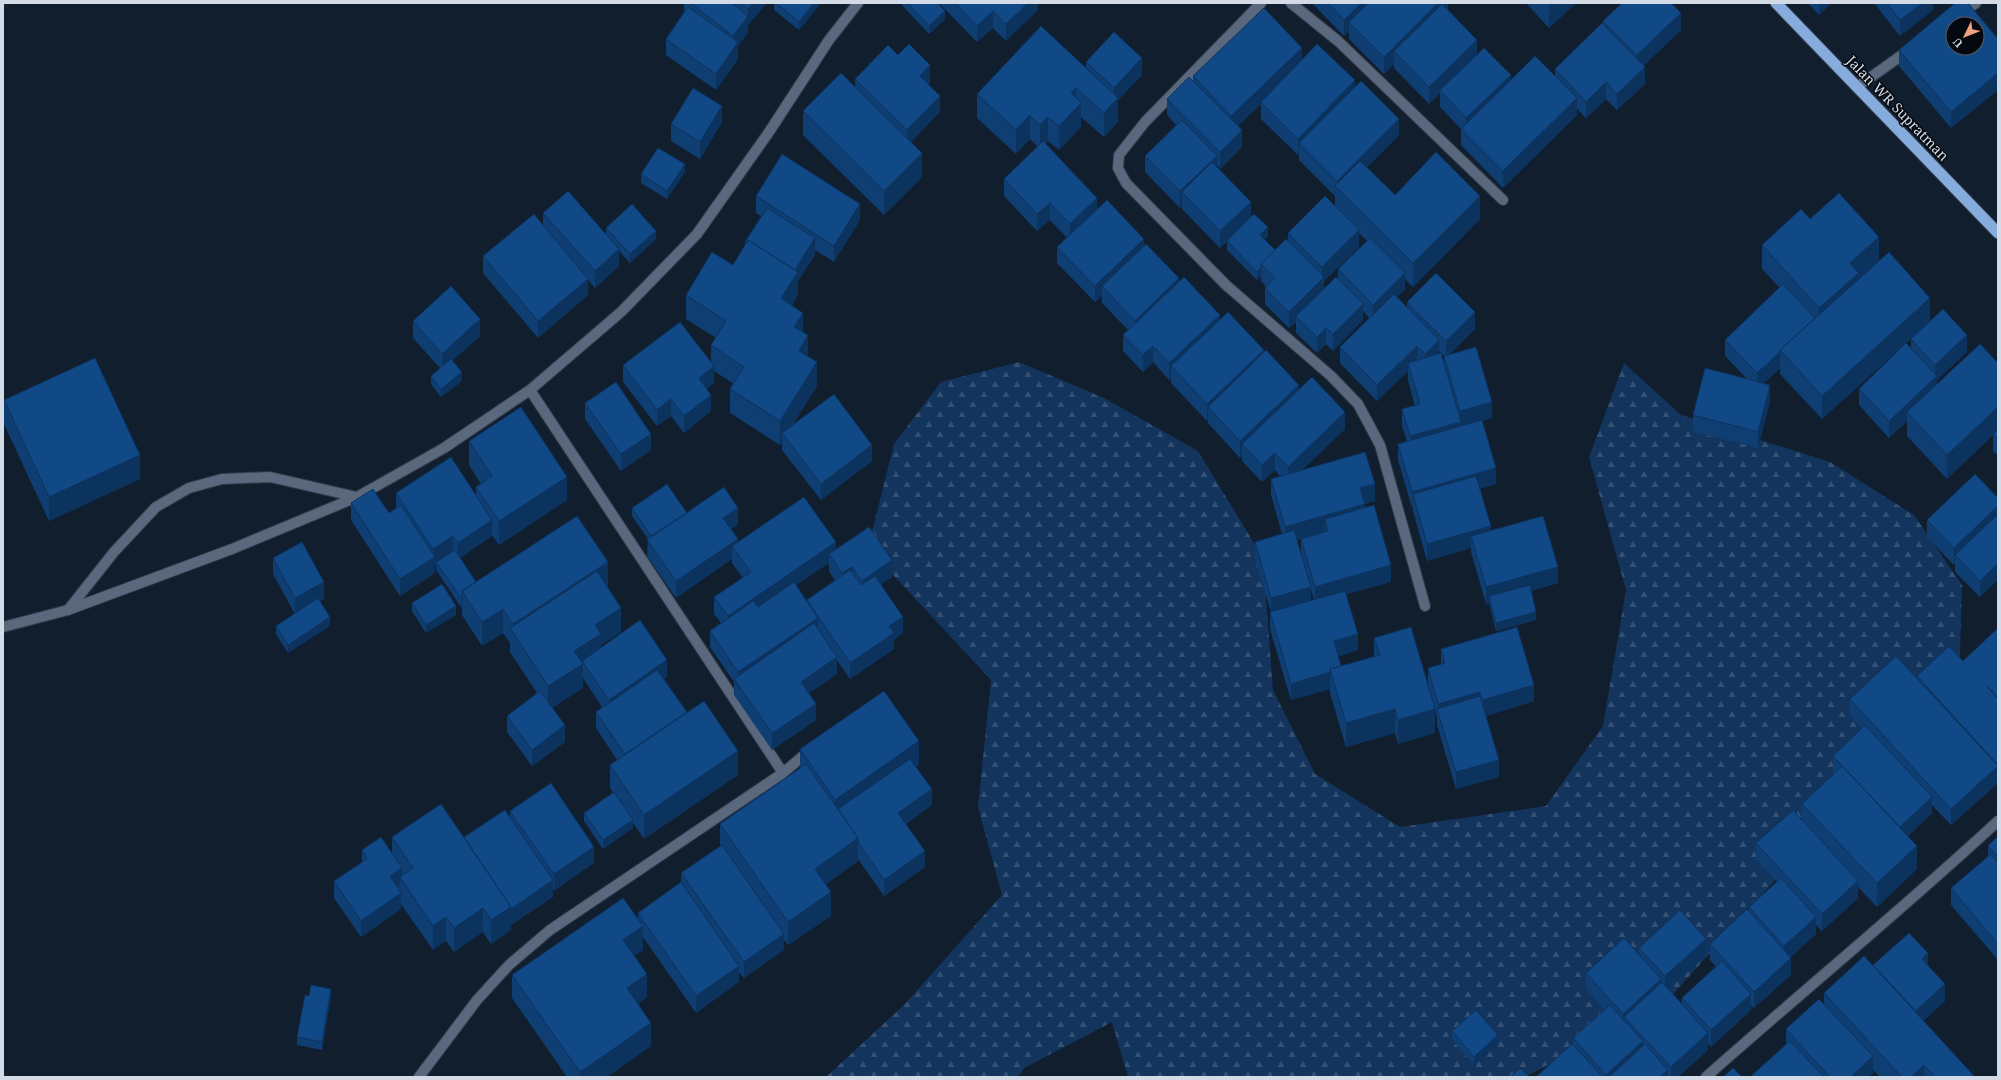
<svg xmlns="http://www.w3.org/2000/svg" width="2001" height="1080" viewBox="0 0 2001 1080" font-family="'Noto Serif',serif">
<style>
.forest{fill:url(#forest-firs)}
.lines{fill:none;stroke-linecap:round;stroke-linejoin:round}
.service-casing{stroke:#333b48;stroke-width:12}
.minor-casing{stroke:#333b48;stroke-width:12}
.trunk-casing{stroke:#333b48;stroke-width:13}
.service{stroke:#59687c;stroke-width:10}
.minor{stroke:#59687c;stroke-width:10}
.trunk{stroke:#86acde;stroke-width:11}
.wall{fill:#0f3e73;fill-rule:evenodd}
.shaded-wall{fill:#0c325e}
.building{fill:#114886;stroke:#0c325e;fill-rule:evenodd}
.labels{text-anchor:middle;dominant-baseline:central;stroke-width:3;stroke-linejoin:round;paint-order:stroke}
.street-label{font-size:14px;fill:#d3dbe7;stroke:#04080f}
</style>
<defs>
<pattern id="forest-firs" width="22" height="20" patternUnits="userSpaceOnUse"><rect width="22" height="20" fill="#12345d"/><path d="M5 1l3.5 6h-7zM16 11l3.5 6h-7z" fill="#345174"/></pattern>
</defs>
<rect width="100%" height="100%" fill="#111e2e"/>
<path class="forest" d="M1019,362L1104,398L1198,451L1263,558L1273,690L1315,774L1400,827L1546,806L1603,726L1626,590L1589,457L1624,363L1681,415L1830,462L1914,515L1962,585L1959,685L1851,795L1667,1001L1525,1077H1128L1112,1022L1024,1068L1018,1077H826L904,1005L1002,895L978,807L991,680L868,548L894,444L941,382Z"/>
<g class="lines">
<g class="service-casing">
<path id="service" d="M68,610L114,552L156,507L189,488L222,479L270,477L357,497"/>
</g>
<g class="minor-casing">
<path id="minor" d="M1261,3L1145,122L1119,155L1118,168L1126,183L1226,285L1331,376L1358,404L1380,445L1425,606
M1291,3L1338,41L1503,200
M1960,14L1976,3
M1857,87L1909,50
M530,390L783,773
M3,627L68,610L232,549L357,497L444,448L530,390L621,312L697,234L769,132L829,40L858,3
M419,1077L477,1000L509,965L550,930L783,773L810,750
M1706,1077C1803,991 1903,909 1998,821"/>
</g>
<g class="trunk-casing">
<path id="trunk" d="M1776,3L1998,233"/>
</g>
<use href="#service" class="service"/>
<use href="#minor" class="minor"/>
<use href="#trunk" class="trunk"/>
</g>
<path class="wall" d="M684,3H767L748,25V32L738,46V59L716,90L666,55V39L684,12Z
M774,3H821L799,30L774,10Z
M902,3H938L945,19L929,34L902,5Z
M939,3H1038V10L1006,41L993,28L977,42Z
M1312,3H1448V10L1477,55L1511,80L1555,76V69L1603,24V21L1681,30L1643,66L1645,84L1617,110L1606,99L1586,118L1577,109V115L1503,188L1461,145V129L1440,107V93L1429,104L1394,68V64L1384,74L1349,39V31L1344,36Z
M1526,3H1576L1549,28Z
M1808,3H1831L1819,15Z
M1874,3H1933V10L1900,36Z
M1998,39V90L1951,128L1899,66V50Z
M898,55L930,82L928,84L940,112L911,142L922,177L884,215L803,135V111L855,86V79Z
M1302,60L1355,87L1399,135L1367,167L1395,195L1480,219L1413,287L1405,279V289L1397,297L1407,308V302L1475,329L1449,355L1492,418L1482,421L1496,484L1480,488L1491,530L1558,583L1531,591L1536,620L1496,631L1489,603L1486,604L1471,552V548L1427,561L1413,511V508H1412L1398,460V444L1407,441L1402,426V409L1415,406L1408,380V371L1377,401L1340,363V347L1369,318L1363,311V320L1333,351L1326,344L1317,353L1296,333V322L1289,328L1265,304V288L1266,287L1261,281V276L1257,280L1227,250V242L1220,248L1182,209V206L1180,208L1145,172V156L1176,125L1167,115V99L1193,81V76ZM1261,104V119L1298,155H1299V160L1335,196V207L1288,233V240L1275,250L1264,240L1268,236L1251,218L1217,167V165L1220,169L1242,147L1238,126ZM1359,233L1367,241L1338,269V279L1324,288V281L1359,247ZM1439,351L1444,356V365L1439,354Z
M1086,62L1142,75L1118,100V122L1104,137L1081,117V127L1059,150L1048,141L1046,144L1097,209L1144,245L1179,282L1220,319L1264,352L1299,390L1345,429L1303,469L1375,501L1365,504V508L1391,582L1346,594L1358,650L1338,656L1341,666L1374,657V638L1428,684V668L1441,664V649L1534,701L1486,716L1499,777L1456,789L1437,725V718L1435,709V733L1398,744L1395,733L1346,747L1330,693V689L1291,700L1270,629V612H1271L1255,559V542L1282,534L1271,495V479L1280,476L1275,470L1262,482L1242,461V456L1240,458L1208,423V420L1207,421L1171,383V379L1169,380L1153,362L1143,372L1123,351V335L1128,330L1102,303V296L1095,302L1057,263V247L1067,238L1050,220L1037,231L1004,196V179L1038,147L1030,139L1016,154L977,118V94L1086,67ZM1325,532L1301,539V553L1297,540ZM1311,589L1314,600L1311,601Z
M722,122L700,159L671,141V124Z
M685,172L667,199L641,183V174Z
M756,196L860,220L834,262L815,250V255L798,281V295L792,305L803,332L808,357L817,386L792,426L872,461L821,500L782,450V442L780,445L730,413V389L734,384L714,371V383L707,389L711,411L684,433L671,416L657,426L623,382V365L711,362V345L716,338L686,319V295L733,265L745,245V242L761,216L756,213Z
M543,213L606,234V228L656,239L630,263L619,251V266L595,288L588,280V295L538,338L483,273V256L543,225Z
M1810,219L1879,261L1930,321L1967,352L1937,380V384L1998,363V456L1993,451V435L1947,479L1907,436V421L1889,438L1859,405V389L1904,345L1822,419L1780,374V368L1764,383L1770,401L1758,448L1693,432V415L1747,379L1725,356V340L1780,288L1762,269V245ZM1911,339V348L1906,343Z
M413,321L480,336L452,361L462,381L441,397L431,384V376L440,368L413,338Z
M4,400L140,479L49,521L4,424Z
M585,403L651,450L621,471L585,419Z
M469,441L567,500L499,545L492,535V536L460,558L476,582L608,586H607L621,632L601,645V648L667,676L664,679L687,712L738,775L644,839L633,823V828L603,849L584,821V813L613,793L610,788V765L617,760L596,728V712L602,707L583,678V688L552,708L565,742L532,766L507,732V716L537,693L510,652V643L503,633L482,646L462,615V606L461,607L436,570V564L435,565V573L400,596L351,520V503L389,513L396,509V493L476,495V487L481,484L469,465Z
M1998,498L1980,597L1955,572V563L1954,565L1927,537V520Z
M632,508L687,513L738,524L731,529L738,543L836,550L892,577L881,584L903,633L894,640V649L850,679L837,660V674L809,693L816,720L772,750L734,695V682L710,647V631L721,623L714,614V597L743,578L732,563V559L676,598L647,556L648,539L632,516ZM829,563V571L835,581L807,600V602L796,585Z
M273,558L324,599L320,601L330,626L288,653L276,634V626L295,614L273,574Z
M412,603L456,615L426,633L412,611Z
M1998,628V783L1951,825L1932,805V813L1908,836L1917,869L1877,907L1858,887V898L1822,931L1816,925V934L1791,957V975L1754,1008L1751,1006V1010L1711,1047L1708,1043V1050L1678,1077H1537V1076L1573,1044V1038L1604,1010L1586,989V973L1639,955V948L1706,955L1669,989L1682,1004V998L1716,967L1710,960V944L1749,911V907L1777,882L1756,859V843L1802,819V804L1834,773H1833V756L1862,729L1850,715V699L1917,679V676L1963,661Z
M800,749L919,765L916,767L932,805L906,824L925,867L884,896L858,859V861L826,884L831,916L788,945L784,940V950L744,978L739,972V982L696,1013L643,937V950L634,956L647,997L638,1004L651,1046L607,1077H567L512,998V975L638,918V913L681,883V873L720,846V824L800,768Z
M510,811L594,863L553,890V897L511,925V930L491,944L483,932L454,952L446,941L433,950L401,904V909L361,937L334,898V881L362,863V850L392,853V837H464L510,818Z
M1998,836V960L1951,905V888L1988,857V846Z
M1873,966H1928L1945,1001L1923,1021L1975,1077H1880L1873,1070V1073L1868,1077H1750L1786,1044V1029L1824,1004V993Z
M331,997L322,1050L297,1045V1037Z
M1452,1031L1498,1043L1474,1065L1452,1040Z"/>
<path class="shaded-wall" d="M753,3H767L748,25V9Z
M814,3H821L799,30V22Z
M1028,3H1038V10L1006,41V24Z
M1361,3H1378L1349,22V31L1344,36V20Z
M1438,3H1448V10L1400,58L1394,51V64L1384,74V57Z
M1551,3H1576L1549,28V4Z
M1819,3H1831L1819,15Z
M1922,3H1933V10L1900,36V20Z
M945,11V19L929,34V26Z
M993,11V28L977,42V26Z
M1681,13V30L1637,72V55Z
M748,16V32L738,46V59L716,90V74L733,49V36Z
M1477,40V56L1440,90V93L1429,104V87Z
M1302,48V64L1261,102V104L1231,132V116Z
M1142,58V75L1118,100V122L1104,137V113L1114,102V88Z
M930,65V82L920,92V76Z
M1645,67V84L1617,110V94Z
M1998,73V90L1951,128V112Z
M1511,75V91L1466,134V118Z
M1355,80V96L1299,143V155H1298V139Z
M1606,82V99L1586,118V102Z
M1076,88V109L1081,103V127L1059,150V126L1071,93Z
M940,96V112L907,146V130Z
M1577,98V115L1503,188V171Z
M722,106V122L700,159V142Z
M1030,115V139L1016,154V130Z
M1048,117V141L1040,149V125Z
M1399,119V135L1342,193L1337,188V181Z
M1242,130V147L1220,169V152Z
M922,153V177L884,215V191Z
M1217,156V172L1182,192V206L1180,208V191Z
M685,164V172L667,199V191Z
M1480,196V219L1413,287V263Z
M1097,198V215L1070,240V224Z
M1251,202V219L1220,248V231Z
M1050,203V220L1037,231V214Z
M860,204V220L834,262V246Z
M1268,227V236L1260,244V235Z
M1359,230V247L1324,281V293L1296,316V322L1289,328V312L1322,279V267Z
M656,231V239L630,263V254Z
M1879,237V261L1819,332V308L1850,263Z
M815,238V255L798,281V295L781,322V298L793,272Z
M1144,239V255L1102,286V296L1095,302V286Z
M619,249V266L595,288V271Z
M1261,268V276L1257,280V272Z
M1405,273V289L1373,322V305Z
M1179,278V295L1135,337V321Z
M588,279V295L538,338V321Z
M1930,298V321L1822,419V396Z
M1363,304V320L1333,351V334Z
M1475,312V329L1446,358V341Z
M803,313V336L794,327Z
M1220,315V332L1171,366V379L1169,380V363Z
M480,319V336L442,370V354Z
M1326,328V344L1317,353V337Z
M808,335V359L799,351Z
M1967,335V352L1937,380V392L1907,412V421L1889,438V421L1935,377V365Z
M1439,340V357L1425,371V354Z
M1153,346V362L1143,372V355Z
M1417,346V362L1408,363V371L1377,401V385Z
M1264,350V366L1208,407V420L1207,421V404Z
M1780,352V368L1757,390V373Z
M817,362V386L785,437L782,433V442L780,445V421Z
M714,366V383L699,395V378Z
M462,372V381L441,397V389Z
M1299,385V401L1242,444V456L1240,458V441Z
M1770,385V401L1758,448V432Z
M711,395V411L684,433V416Z
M671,399V416L657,426V410Z
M1492,402V418L1461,427L1410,453V436L1460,422V411Z
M1998,407V431L1993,434V435L1947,479V455Z
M1345,412V429L1288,484V467Z
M651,434V450L621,471V454Z
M872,445V461L821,500V484Z
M1275,453V470L1262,482V465Z
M140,455V479L49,521V497Z
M1496,468V484L1416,507L1413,494V508H1412V492Z
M567,477V500L499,545V521Z
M1375,484V501L1360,505V488Z
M1365,504V521L1325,519V532L1285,544V527Z
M1998,506V523L1955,555V563L1954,565V548Z
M738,508V524L723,534V518Z
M492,520V536L458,559V543Z
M1491,526V542L1471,536V548L1427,561V544Z
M453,536V552L436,562V564L435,565V573L400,596V579L433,558V549Z
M738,539V554L732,546V559L676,598V581Z
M836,542V559L829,554V563L728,632V616Z
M892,560V577L862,598V581Z
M608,562V586L520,643L513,633V624Z
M1998,563V580L1980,597V581Z
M1391,565V582L1315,603V587Z
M852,567V583L842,590V573Z
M1558,567V583L1491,602L1489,596V603L1486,604V587Z
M324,582V599L295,614V598Z
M1311,587V603L1271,614V598Z
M461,598H462V606L461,607Z
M456,606V615L426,633V625Z
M621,608V632L601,645V658L582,661V665L583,664V688L548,710V686L574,651L595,625Z
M503,609V633L482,646V622Z
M1536,612V620L1496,631V623Z
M330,617V626L288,653V645Z
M903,617V633L894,640V649L850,679V663L889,626Z
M818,618V634L738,686V672Z
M1358,634V650L1334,658V641Z
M837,657V674L801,699V682Z
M667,660V676L609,716V700Z
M1330,672V689L1291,700V684Z
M1534,685V701L1483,717V700Z
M1480,692V708L1438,712V704Z
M816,704V720L772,750V733Z
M1395,709V733L1346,747V723Z
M1435,709V733L1398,744V720Z
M565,725V742L532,766V750Z
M919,741V765L835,824V800Z
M738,751V775L644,839V815Z
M1499,760V777L1456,789V772Z
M1998,766V783L1951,825V809Z
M932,789V805L898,829V813Z
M1932,797V813L1899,844V828Z
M633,820V828L603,849V840Z
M858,838V861L815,892V869Z
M1917,846V869L1877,907V883Z
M594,847V863L554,891V874Z
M925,851V867L884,896V880Z
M402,868V881L400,877V886L390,892V876Z
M553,880V897L511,925V909Z
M1858,881V898L1822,931V914Z
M831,892V916L788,945V922Z
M401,893V909L361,937V921Z
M511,907V930L491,944V920Z
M483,908V932L454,952V928Z
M446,917V941L433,950V926Z
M1816,917V934L1784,963V946Z
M643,926V950L623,963V940Z
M784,934V950L744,978V962Z
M1706,939V955L1665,992V976Z
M1928,953V969L1922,959Z
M1791,958V975L1754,1008V992Z
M739,966V982L696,1013V996Z
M647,974V997L627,1012V988Z
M1661,979V996L1624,1017V1029L1623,1030V1014Z
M1945,984V1001L1916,1028V1011Z
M331,989V997L322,1050V1042Z
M1751,994V1010L1711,1047V1030Z
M651,1023V1046L607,1077H580V1072Z
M1708,1033V1050L1678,1077H1671V1067Z
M1498,1035V1043L1474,1065V1057Z
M1643,1041V1058L1609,1077H1606V1075Z
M1873,1056V1073L1868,1077H1851Z
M1924,1065V1077H1911Z
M1668,1070V1077H1660Z"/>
<path class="building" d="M691,3H732L748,16L733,36Z
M741,3H753L748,9Z
M776,3H814L799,22Z
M908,3H938L945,11L929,26Z
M955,3H1028L1006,24L993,11L977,26Z
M1328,3H1361L1344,20Z
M1368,3H1438L1384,57L1349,22Z
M1622,3H1671L1681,13L1637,55L1603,21Z
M1887,3H1922L1900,20Z
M1955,3H1968L1998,39V73L1951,112L1899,50ZM1953,24H1977V48H1953Z
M1442,4L1477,40L1429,87L1394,51Z
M688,7L738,42L716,74L666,39Z
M1264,8L1302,48L1231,116L1193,76Z
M1602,23L1645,67L1617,94L1606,82L1586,102L1555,69Z
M1041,26L1118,98L1104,113L1076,88L1071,93L1081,103L1059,126L1048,117L1040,125L1030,115L1016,130L977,94Z
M1114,32L1142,58L1114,88L1086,62Z
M909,44L930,65L920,76L940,96L907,130L855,79L888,45L898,55Z
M1317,44L1355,80L1298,139L1261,102Z
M1484,48L1511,75L1466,118L1440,90Z
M1535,56L1577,98L1503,171L1461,129Z
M841,73L922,153L884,191L803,111Z
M1189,77L1242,130L1220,152L1167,99Z
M1361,81L1399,119L1337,181L1299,143Z
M693,88L722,106L700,142L671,124Z
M1182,120L1217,156L1180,191L1145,156Z
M1043,141L1097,198L1070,224L1050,203L1037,214L1004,179Z
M658,148L685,164L667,191L641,174Z
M1436,152L1480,196L1413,263L1335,186L1360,161L1395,195Z
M782,154L860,204L834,246L756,196Z
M1212,162L1251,202L1220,231L1182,192Z
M568,191L619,249L595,271L543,213Z
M1839,193L1879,237L1850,263L1859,273L1819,308L1762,245L1801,209L1810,219Z
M1325,196L1359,230L1322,267L1288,233Z
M1107,200L1144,239L1095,286L1057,247Z
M632,204L656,231L630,254L606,228Z
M767,208L815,238L795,270L748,240L747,243L745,242Z
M534,214L588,279L538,321L483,256Z
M1254,214L1268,227L1260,235L1275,250L1261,264V268L1257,272L1227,241Z
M1370,238L1405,273L1373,305L1338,269Z
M1286,239L1324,277L1289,312L1265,288L1275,278L1261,264Z
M748,240L798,272L781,298L803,313L794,327L808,335L799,351L817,362L780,421L730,389L744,367L711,345L726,321L686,295L712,252L733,265Z
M1146,244L1179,278L1135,321L1102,286Z
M1889,252L1930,298L1822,396L1780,350Z
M1436,273L1475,312L1446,341L1407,302Z
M1184,277L1220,315L1169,363L1153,346L1143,355L1123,335Z
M1336,277L1363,304L1333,334L1326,328L1317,337L1296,316Z
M1783,284L1815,318L1780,350V352L1757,373L1725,340Z
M451,286L480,319L442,354L413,321Z
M1394,294L1439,340L1425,354L1417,346L1377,385L1340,347Z
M1943,309L1967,335L1935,365L1911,339Z
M1228,312L1264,350L1207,404L1171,366Z
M680,322L714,366L699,378L711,395L684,416L671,399L657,410L623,365Z
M1906,343L1937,376L1889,421L1859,389Z
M1980,344L1998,363V407L1947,455L1907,412Z
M1476,347L1492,402L1460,411L1444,356Z
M1266,350L1299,385L1240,441L1208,407Z
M1441,353L1461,422L1410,436L1402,409L1420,404L1408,363Z
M95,358L140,455L49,497L4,400Z
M451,359L462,372L441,389L431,376Z
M1705,368L1770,385L1758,432L1693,415Z
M1312,377L1345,412L1288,467L1275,453L1262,465L1242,444Z
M616,382L651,434L621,454L585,403Z
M834,394L872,445L821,484L782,433Z
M521,407L567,477L499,521L476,487L492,476L469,441Z
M1482,420L1496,468L1412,492L1398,444Z
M1998,430V439L1993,434Z
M1365,452L1375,484L1360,488L1365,504L1285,527L1271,479Z
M451,457L492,520L458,543L453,536L433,549L396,493Z
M1975,474L1998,498V506L1954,548L1927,520Z
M1476,476L1491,526L1427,544L1413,494Z
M667,484L687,513L651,536L632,508Z
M724,487L738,508L723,518L738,539L676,581L647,540Z
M373,489L389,513L401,505L435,557L400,579L351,503Z
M804,497L836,542L728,616L714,597L751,572L732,546Z
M1374,505L1391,565L1315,587L1301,539L1328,531L1325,519Z
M577,516L608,562L513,624L503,609L482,622L462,591Z
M1543,516L1558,567L1486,587L1471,536Z
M1996,516L1998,518V563L1980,581L1955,555Z
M869,527L892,560L862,581L852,567L842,573L829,554Z
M1294,530L1311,587L1271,598L1255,542Z
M302,542L324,582L295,598L273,558Z
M455,550L476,582L462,591V598H461L436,562Z
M850,570L861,585L875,576L903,617L889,626L894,633L850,663L807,600Z
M597,571L621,608L595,625L601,634L574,651L583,664L548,686L510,628Z
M794,582L818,618L738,672L710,631L753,601L758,607Z
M442,584L456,606L426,625L412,603Z
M1530,585L1536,612L1496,623L1489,596Z
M1345,591L1358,634L1334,641L1341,666L1330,669V672L1291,684L1270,612Z
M318,598L330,617L288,645L276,626Z
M640,620L667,660L609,700L582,661Z
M814,623L837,657L801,682L816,704L772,733L734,679Z
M1411,627L1435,709L1398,720L1395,709L1346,723L1330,669L1380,655L1374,638Z
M1517,627L1534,685L1483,700L1480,692L1438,704L1428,668L1445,663L1441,649Z
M1998,628V698L1986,685L1998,699V765L1917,676L1949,646L1963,661Z
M1896,656L1998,766L1951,809L1850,699Z
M657,670L687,712L625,754L596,712Z
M540,691L565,725L532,750L507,716Z
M884,691L919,741L835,800L800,749Z
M1480,696L1499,760L1456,772L1437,709Z
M704,701L738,751L644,815L610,765Z
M1865,725L1932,797L1900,827L1833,756Z
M910,759L932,789L898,813L925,851L884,880L858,842V838L838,809Z
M806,764L858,838L815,869L831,892L788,922L720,824Z
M1842,766L1917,846L1877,883L1802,804Z
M551,783L594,847L554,874L510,811Z
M614,792L633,820L603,840L584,813Z
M441,804L511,907L491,920L483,908L454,928L446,917L433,926L400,877L413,868L392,837Z
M505,810L553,880L511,909V907L464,837Z
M1793,810L1858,881L1822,914L1756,843Z
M1998,836V857L1988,846Z
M381,837L402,868L390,876L401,893L361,921L334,881L367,859L362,850Z
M722,845L784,934L744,962L681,873Z
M1991,854L1998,863V944L1951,888Z
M1781,878L1816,917L1784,946L1749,907Z
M681,882L739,966L696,996L638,913Z
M623,898L643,926L623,940L647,974L627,988L651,1023L580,1072L512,975Z
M1747,909L1791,958L1754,992L1710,944Z
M1680,910L1706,939L1665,976L1639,948Z
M1909,933L1928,953L1922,959L1945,984L1916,1011L1873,965Z
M1624,938L1661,979L1623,1014L1586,973Z
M1864,956L1975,1077H1935L1924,1065L1911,1077H1902L1824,993Z
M1722,961L1751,994L1711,1030L1682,998Z
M1662,982L1708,1033L1671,1067L1624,1017Z
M311,985L331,989L322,1042L297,1037L305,995L309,996Z
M1819,999L1873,1056L1851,1077H1830L1786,1029Z
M1610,1005L1643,1041L1606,1075L1573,1038Z
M1476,1010L1498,1035L1474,1057L1452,1031Z
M1790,1041L1824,1077H1750Z
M1572,1044L1603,1077H1538L1537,1076Z
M1645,1044L1668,1070L1660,1077H1609Z
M1520,1068L1529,1077H1510Z
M1733,1068L1742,1077H1723Z"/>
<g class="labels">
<g class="street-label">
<text transform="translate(1898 108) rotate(46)">Jalan WR Supratman</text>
</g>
</g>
<rect width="2001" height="1080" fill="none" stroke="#d3dbe7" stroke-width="8"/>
<g transform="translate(1965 36) rotate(227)"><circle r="19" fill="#04080f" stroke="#575c65"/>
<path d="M0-3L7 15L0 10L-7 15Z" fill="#f1a17d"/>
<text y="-6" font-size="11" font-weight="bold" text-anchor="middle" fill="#d3dbe7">U</text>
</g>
</svg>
